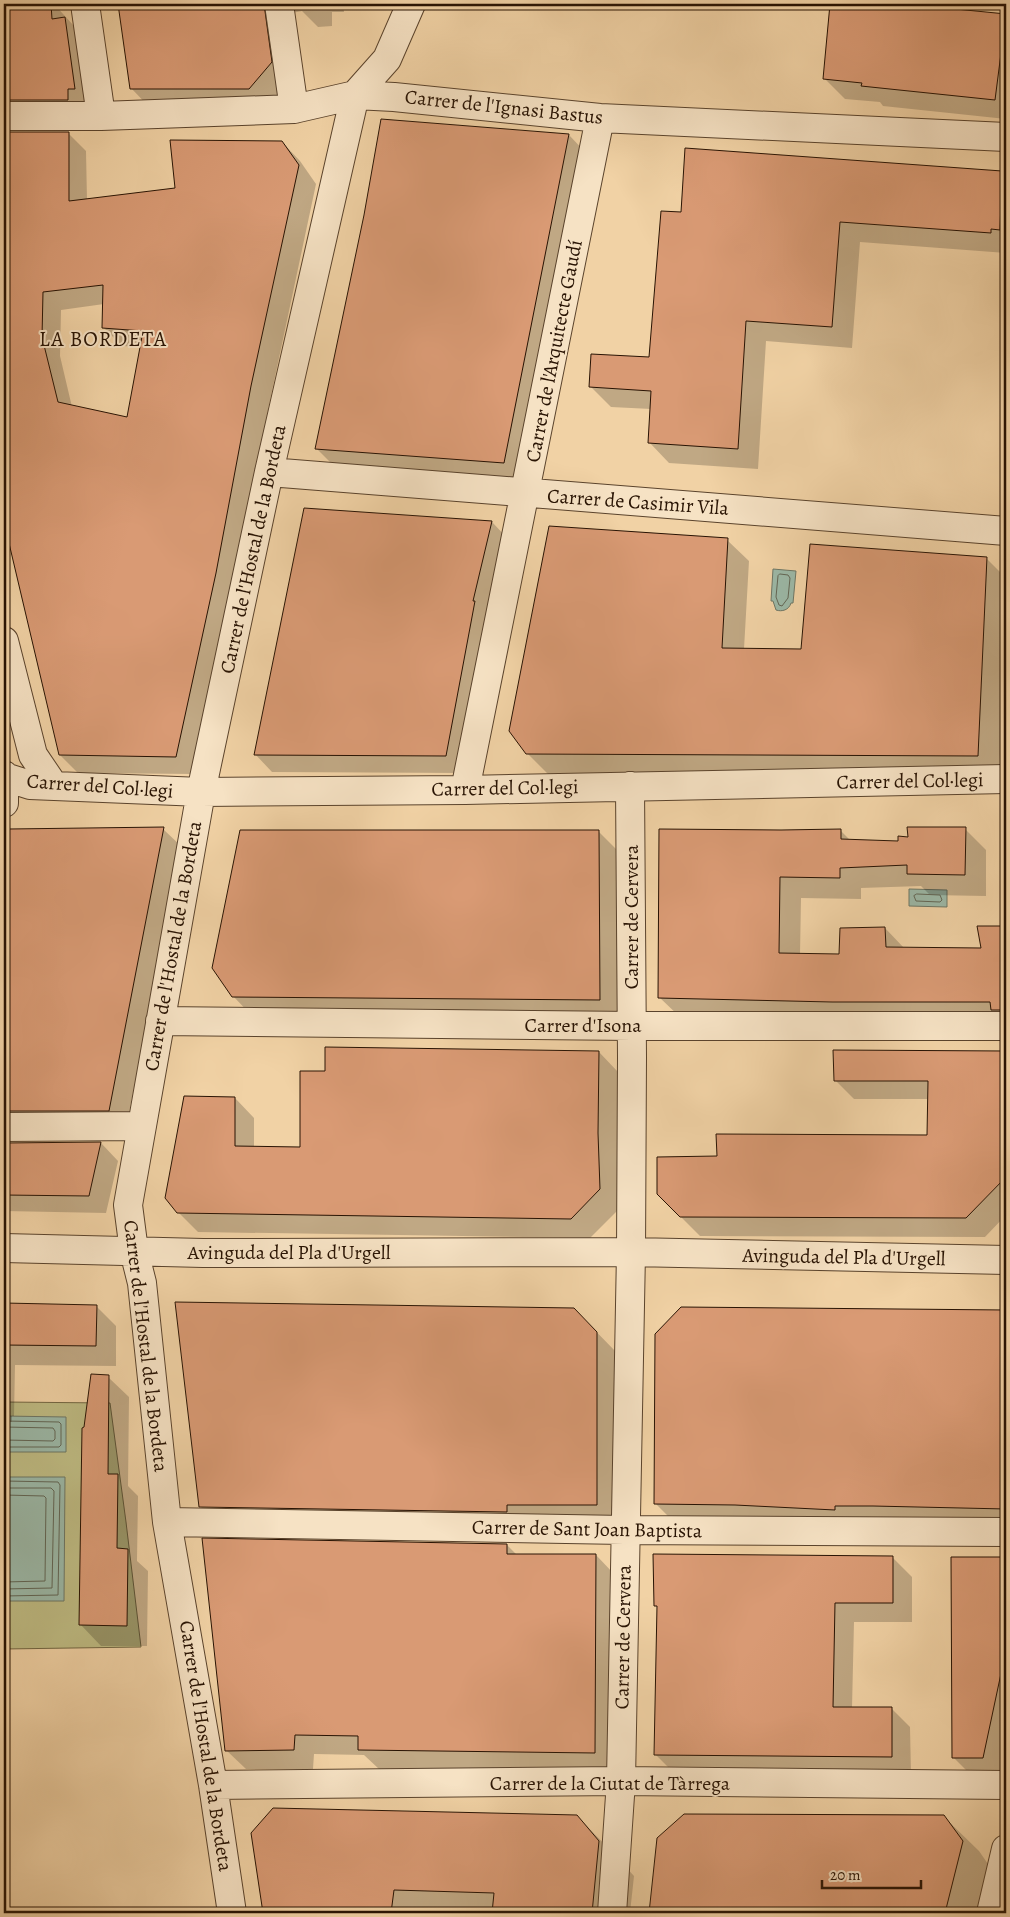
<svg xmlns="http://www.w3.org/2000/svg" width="1010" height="1917" viewBox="0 0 1010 1917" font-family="Alegreya,serif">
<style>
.green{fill:#bebb83;stroke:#736743}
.water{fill:#9bb8a7;stroke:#6d7665}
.shadow{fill:#0003;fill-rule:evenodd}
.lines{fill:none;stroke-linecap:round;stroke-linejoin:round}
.shore{stroke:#626655;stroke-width:1}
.building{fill:#d99a74;stroke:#281303;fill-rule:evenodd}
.street-casing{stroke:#5a432c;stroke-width:30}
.street{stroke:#f6e2c4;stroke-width:28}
.labels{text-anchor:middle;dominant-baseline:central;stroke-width:4;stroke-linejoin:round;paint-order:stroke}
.street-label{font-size:20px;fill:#281303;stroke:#f6e2c4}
.neighbourhood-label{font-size:21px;letter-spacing:1px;fill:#281303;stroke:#f6e2c4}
</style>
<rect width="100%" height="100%" fill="#f1d2a5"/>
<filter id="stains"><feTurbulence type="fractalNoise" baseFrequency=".004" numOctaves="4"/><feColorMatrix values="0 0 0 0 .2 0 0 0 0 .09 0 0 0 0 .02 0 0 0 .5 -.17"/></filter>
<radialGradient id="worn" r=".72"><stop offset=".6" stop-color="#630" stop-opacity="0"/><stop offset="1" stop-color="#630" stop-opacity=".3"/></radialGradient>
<path class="green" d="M4,1402L110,1403L126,1522L141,1647L4,1649Z"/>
<path class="water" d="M773,569L796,571L793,603H791C789,610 782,612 776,610L773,601H771Z
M909,889L947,890V907L909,906Z
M4,1416L66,1417V1452H4Z
M4,1477H65L64,1601H4Z"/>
<path class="shadow" d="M4,4H54L83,36L92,106L8,127L7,133H68L86,151L87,200L176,189L282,142L300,161L316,184L269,405L234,592L194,774L78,773L60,755L4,521ZM104,304V328L122,346L141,347L128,418L72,407L60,356L61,310Z
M120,4H299L301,6L316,4H343L344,12H332V26L318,27L302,11L292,13L293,85L271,111H153L131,88Z
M832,4H929L926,7L1006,16V119L883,106L880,102L845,99L824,78Z
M569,135L587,154L523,481L335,467L316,448Z
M1002,173L1006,177V253L860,242L852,348L766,341L758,469L669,463L649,442L651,409L611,407L590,386L650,359L682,214Z
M305,509L492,522L509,540L463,773L272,772L255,754Z
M727,540L749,561L744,649L802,650L986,558L1006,578V617L999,777L549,775L527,753Z
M163,829L181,846L126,1128L7,1137L6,1144L101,1143L118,1161L106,1213L4,1211V988Z
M965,829L986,850V896L930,895L921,886L861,888V899L801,898L800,955H841L885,928L905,949L982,950L1003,927L1006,931V1023L681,1018L659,997L781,831L840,830L851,841L900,842L909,838Z
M598,831L620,853L621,1021L255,1019L233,996Z
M834,1051L1006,1053V1215L985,1237L700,1236L658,1194L718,1158L929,1136V1099H854L835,1080Z
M599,1052L618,1072L617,1153L619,1209L590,1238L198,1232L178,1212L235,1098L254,1118V1148L302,1149L327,1073Z
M4,1304L96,1306L116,1326V1366L15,1365L14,1416H12V1422H4Z
M574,1309L619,1355V1526L222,1528L200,1506Z
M682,1309L1006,1311V1495L1000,1521L669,1517L656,1504Z
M108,1377L129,1397L128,1486L138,1496L137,1561L148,1571L147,1646H101L81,1625L86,1429Z
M507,1545L517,1555H596L615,1575L614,1772L379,1769L364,1755L314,1754L313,1769H246L226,1750Z
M893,1558L912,1577V1622H854L852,1708H891L910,1727L911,1775L674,1773L655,1754L659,1608L656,1605Z
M952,1558H1006V1747L1000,1775H971L953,1757Z
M577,1816L612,1852L634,1876L630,1913H265L252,1833Z
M943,1816L979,1851L997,1877L988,1913H650L658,1839Z"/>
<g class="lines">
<path class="shore" d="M780,574L788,575L790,578L788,598L782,606L779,605L776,597L778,576Z
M917,894L940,895L942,900L940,902L916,901L914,896Z
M4,1421L59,1422L61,1424V1445L59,1447H4
M4,1427L53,1428L55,1431V1439L53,1441L4,1440
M4,1481L58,1482L60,1485L58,1595L4,1596
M4,1488H51L54,1491L52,1588L4,1589
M4,1495L44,1496L46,1498L45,1581L4,1582"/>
</g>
<path class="building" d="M4,4H51L52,19L65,17L75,89H68V100H4Z
M118,4H264L272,62L249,89H130Z
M830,4H905L1006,14L995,100L861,86L862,83L823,79Z
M381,119L569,134L504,463L315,449L364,215Z
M4,132H69V201L175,188L170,140L282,141L299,165L251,386L216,573L176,757L59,755L4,522ZM103,285L102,328L143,331L127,417L58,402L42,337L43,292Z
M685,148L1002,171L1000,230L991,229V233L840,222L832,327L746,321L738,449L648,443L651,391L589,387L591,354L649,357L661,211L681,212Z
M304,508L492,521L473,601H475L446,756L254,755Z
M549,526L728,538L722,648L801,649L810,544L987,557L978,756L526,754L509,731Z
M164,827L109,1111H4V969L9,829Z
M907,827H966L965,875L907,874V865L840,868V878L780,877L779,953L839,954L840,928L885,927L886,947L981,948L977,926H1003L1006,944V1010H991L990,1002H832L658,998L659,829L781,830L841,829V839L898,841V836L908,837Z
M240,830H599L600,1000L232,997L212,968Z
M325,1047L599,1051L598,1133L600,1189L571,1219L177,1213L165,1198L184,1096L235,1097V1146L300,1147V1071H325Z
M833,1050L1006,1051V1177L966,1218L680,1217L657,1194V1157L717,1156L716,1134L927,1135L928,1081H834Z
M101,1142L89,1196L4,1195V1143Z
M175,1302L574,1308L597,1332V1505H507V1512L199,1507Z
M4,1303L97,1305L96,1346L4,1345Z
M681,1307L1006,1310V1509L873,1506H835V1510L735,1505L654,1504L655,1334Z
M91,1374L109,1375L108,1474H118L117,1548L128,1549L127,1626L79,1625L82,1428L84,1427Z
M202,1538L507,1544V1554H596L595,1753L358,1750V1736L295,1735L294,1750L225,1751Z
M653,1554L893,1556V1603H835L833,1707H892V1757L654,1755L657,1606H654Z
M951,1557H1006V1650L983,1758H952Z
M273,1808L577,1815L599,1841L592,1913H492L494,1893L394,1890L391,1913H263L251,1833Z
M684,1814L944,1815L963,1841L945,1913H649L657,1838Z"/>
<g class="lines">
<g class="street-casing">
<path id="street" d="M85,4L101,116
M279,4L294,109
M4,116H101L294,109L355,95L394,97L600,118L1006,137
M269,472L1006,531
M4,641L33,755L54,786
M4,775V803
M5,777L30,785L201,792L465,790L1006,779
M465,790L600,118
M160,1021L632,1026H1006
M4,1127L142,1126
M4,1248L203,1253L631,1252L1006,1260
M167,1522L624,1530L1006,1532
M213,1785L621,1781L1006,1785
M232,1913L213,1785L167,1522L142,1283L134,1251L128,1205L201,792L269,472L355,95L387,59L411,4
M612,1913L621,1781L631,1252L632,1057L630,786
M991,1913L1006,1849"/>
</g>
<use href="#street" class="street"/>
</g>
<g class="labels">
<g class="street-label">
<text transform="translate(504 107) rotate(6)">Carrer de l'Ignasi Bastus</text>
<text transform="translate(554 351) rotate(-79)">Carrer de l'Arquitecte Gaudí</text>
<text transform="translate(638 502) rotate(4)">Carrer de Casimir Vila</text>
<text transform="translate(253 549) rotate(-78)">Carrer de l'Hostal de la Bordeta</text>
<text transform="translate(910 781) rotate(-1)">Carrer del Col·legi</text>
<text transform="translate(100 786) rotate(4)">Carrer del Col·legi</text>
<text transform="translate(505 788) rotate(-1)">Carrer del Col·legi</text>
<text transform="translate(631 917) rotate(-90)">Carrer de Cervera</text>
<text transform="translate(173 946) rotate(-80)">Carrer de l'Hostal de la Bordeta</text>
<text x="583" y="1025">Carrer d'Isona</text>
<text x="289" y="1252">Avinguda del Pla d'Urgell</text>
<text transform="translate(844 1257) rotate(1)">Avinguda del Pla d'Urgell</text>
<text transform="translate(146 1346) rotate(83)">Carrer de l'Hostal de la Bordeta</text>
<text transform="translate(587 1529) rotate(1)">Carrer de Sant Joan Baptista</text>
<text transform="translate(623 1637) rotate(-89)">Carrer de Cervera</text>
<text transform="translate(206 1746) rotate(81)">Carrer de l'Hostal de la Bordeta</text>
<text x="610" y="1783">Carrer de la Ciutat de Tàrrega</text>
</g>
<g class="neighbourhood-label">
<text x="103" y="339">LA BORDETA</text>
</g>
</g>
<rect width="1010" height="1917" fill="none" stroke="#f1d2a5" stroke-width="20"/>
<rect x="5" y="5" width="1000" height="1907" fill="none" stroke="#281303" stroke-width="2.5"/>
<rect x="10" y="10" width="990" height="1897" fill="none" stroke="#281303"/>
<path d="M822 1880v8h99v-8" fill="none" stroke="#281303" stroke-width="2.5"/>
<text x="830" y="1880" font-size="15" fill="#281303" stroke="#f6e2c4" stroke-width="4" paint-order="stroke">20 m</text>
<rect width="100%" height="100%" filter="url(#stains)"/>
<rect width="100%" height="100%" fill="url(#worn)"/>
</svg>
